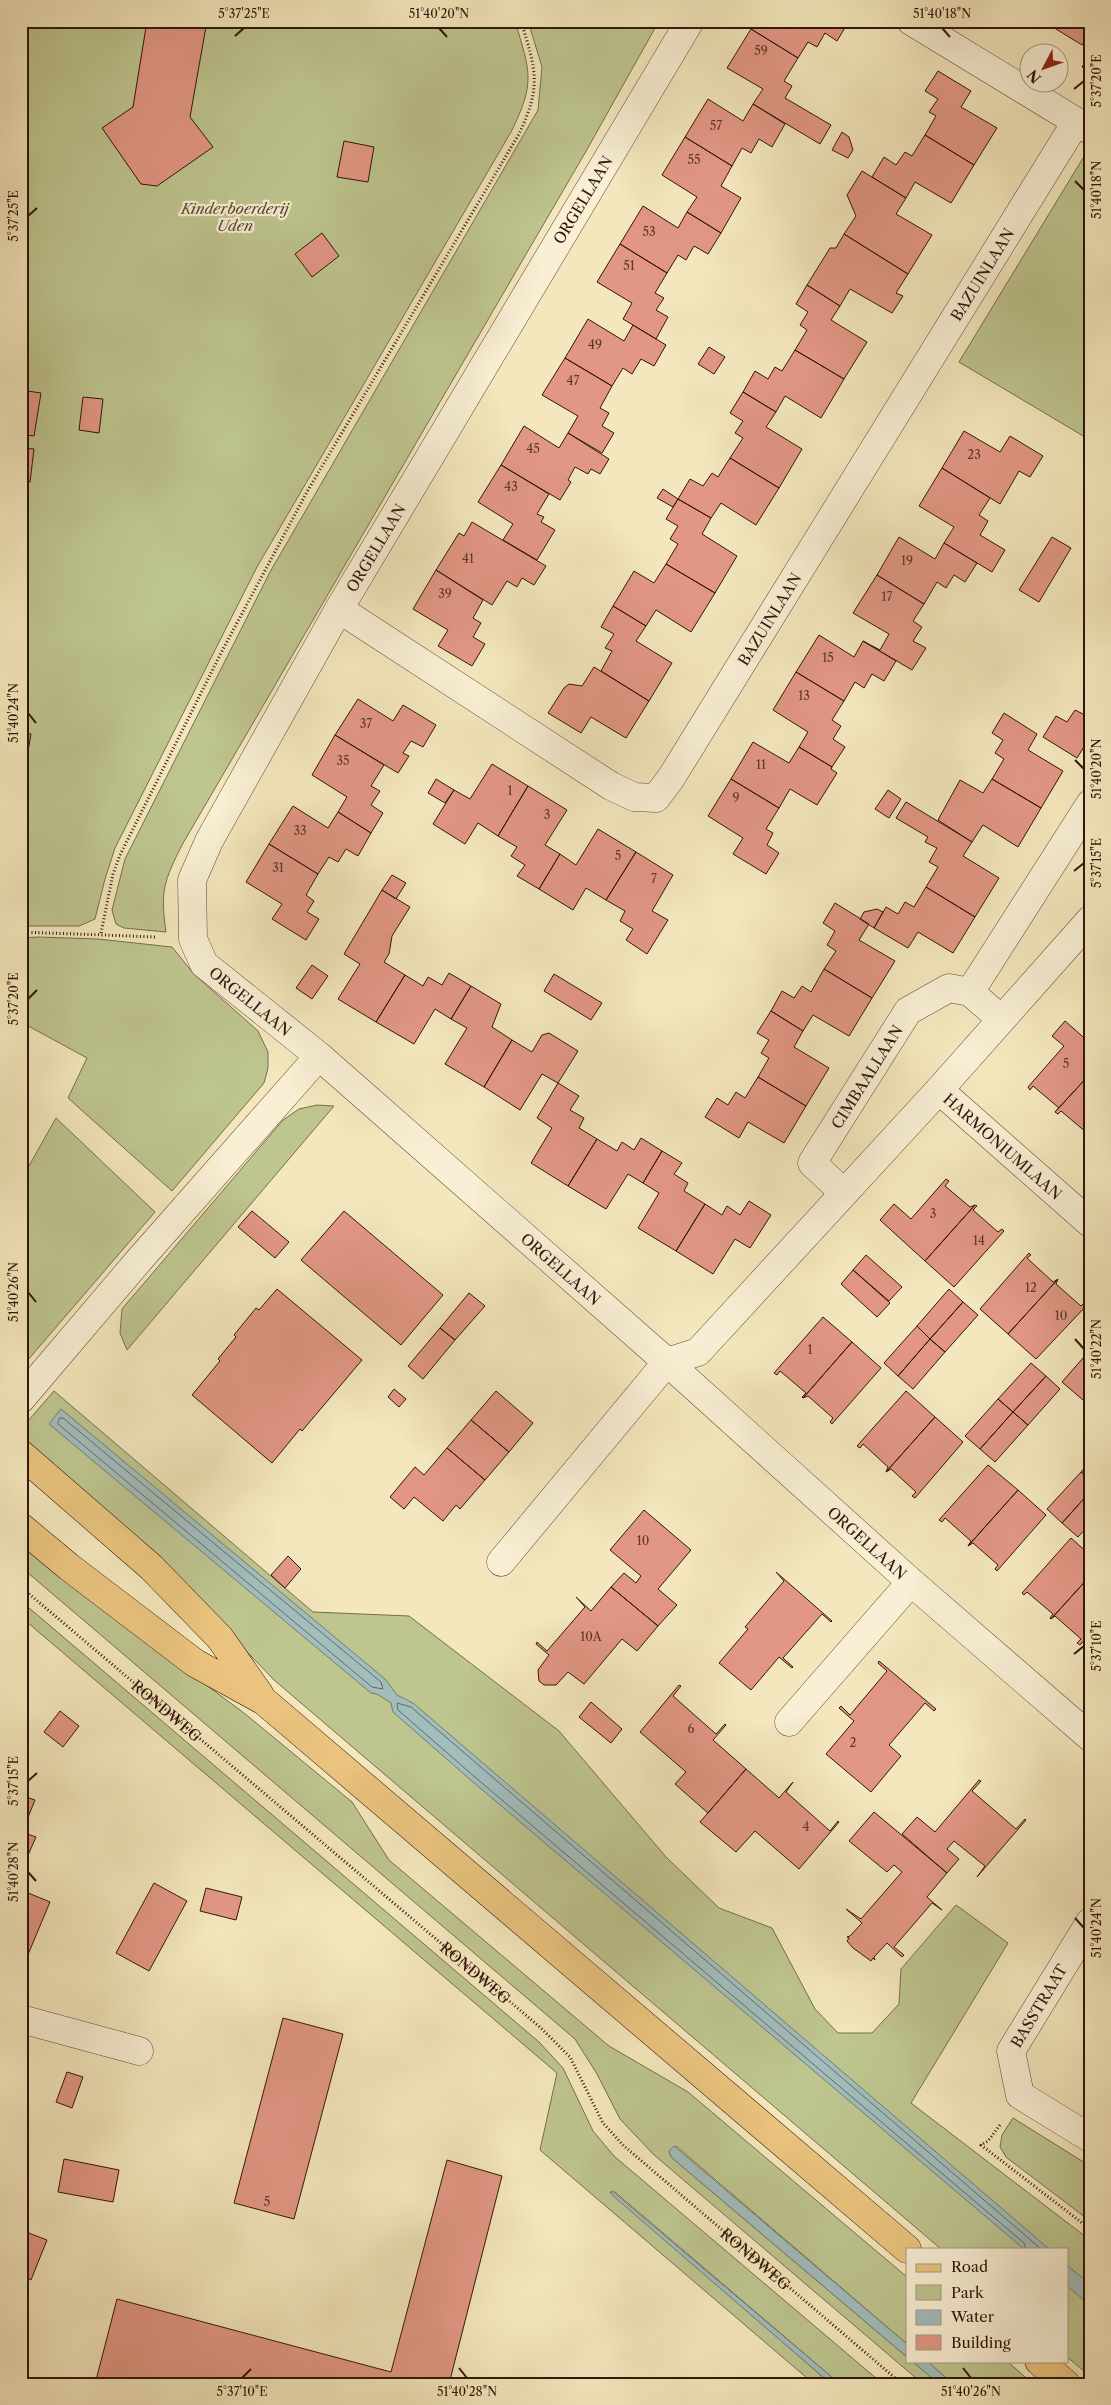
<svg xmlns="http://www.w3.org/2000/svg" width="1111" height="2405" viewBox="0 0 1111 2405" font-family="'Libre Caslon Text',serif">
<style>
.green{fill:#bec58f;stroke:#786d4c}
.water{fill:#a1bdbc;stroke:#747a75}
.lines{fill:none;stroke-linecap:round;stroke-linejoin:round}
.shore{stroke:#696963;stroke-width:1}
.building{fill:#e29785;stroke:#31150a}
.street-casing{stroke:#624a37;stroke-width:29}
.primary-casing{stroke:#31150a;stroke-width:29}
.path{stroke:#31150a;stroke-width:3;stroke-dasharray:1 2.5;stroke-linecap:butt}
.street{stroke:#f8efd4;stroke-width:28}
.primary{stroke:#eac47e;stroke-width:28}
.ticks{fill:none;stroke:#31150a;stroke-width:2}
.labels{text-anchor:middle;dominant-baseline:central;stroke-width:4.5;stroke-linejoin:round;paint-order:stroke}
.number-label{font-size:12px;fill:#5d3629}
.street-label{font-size:15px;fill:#31150a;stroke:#f8efd4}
.park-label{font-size:15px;font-style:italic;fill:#5b4a32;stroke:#f8efd4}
.neatline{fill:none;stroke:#31150a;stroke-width:2}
.ticks-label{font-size:12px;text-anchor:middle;fill:#31150a}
</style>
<rect width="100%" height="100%" fill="#f4e7bd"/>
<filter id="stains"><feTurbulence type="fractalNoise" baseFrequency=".004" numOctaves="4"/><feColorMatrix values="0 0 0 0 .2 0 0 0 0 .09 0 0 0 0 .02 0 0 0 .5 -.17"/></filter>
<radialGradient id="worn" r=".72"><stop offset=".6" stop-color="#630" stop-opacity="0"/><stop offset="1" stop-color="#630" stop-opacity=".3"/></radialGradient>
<path class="green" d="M21,21H515C530,72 536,82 511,132L257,567L115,848L105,879L95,919L79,926H21Z
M528,21H659L585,153L182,845C164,881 160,891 166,932L124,928L116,924L112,910L125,859L270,572L538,110L542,67Z
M1083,158L1090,162V440L959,362Z
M38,937L98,939L172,947L194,974L258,1031L268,1052V1068L264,1083L172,1191L68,1098L87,1058L21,1022V938Z
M317,1105L334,1106L127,1350L120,1333L122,1309L283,1120L299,1109Z
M56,1118L155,1212L21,1368V1180Z
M54,1391L313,1612L409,1616L559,1731L666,1857L719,1908L772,1928L815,2009L838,2033H872L899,2004L901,1969L956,1905L1008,1943L911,2103L1090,2240V2376L1067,2357V2249H941L274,1680L167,1568L21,1439V1429Z
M21,1544L66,1581L244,1713L352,1802L389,1860L609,2046L688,2092L907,2277V2344L676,2146L669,2151L671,2157L907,2357V2361H912L939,2384H923L653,2154L620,2119L597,2074L575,2039L21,1567Z
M21,1601L539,2042L563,2068L593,2131L614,2156L883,2384H840L615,2192H610L831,2384H814L540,2150L557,2073L21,1617Z
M1013,2118L1090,2166V2221L1006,2157L1000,2147L1002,2135Z
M927,2361H1007L1033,2384H953Z"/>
<path class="water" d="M61,1409L385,1679L397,1695L413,1703L1049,2249H1024L473,1782L393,1712L391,1703L377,1694L371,1693L49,1424Z
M674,2146L907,2344V2357L671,2157L669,2151Z
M612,2191L840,2384H831L611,2194Z
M1067,2265L1090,2284V2305L1067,2286Z
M912,2361H927L953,2384H939Z"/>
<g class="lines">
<path class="shore" d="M60,1418H63L381,1682L383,1689L372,1687L58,1424Z
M1026,2249L1024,2243L476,1778L398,1710L397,1703L411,1707L1041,2249"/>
</g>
<path class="building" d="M147,21H207L190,117L213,147L157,186L141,184L102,128L133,107Z
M755,21H849L837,41L825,33L817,47L808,42L798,58L751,29Z
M1043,21H1090V32L1082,45Z
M751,29L798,58L784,81L792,86L785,98L831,125L820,144L753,104L763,89L727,68Z
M1090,54V71L1082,67Z
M938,71L971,91L961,107L997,128L974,165L925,135L936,116L929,112L938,99L925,91Z
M708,99L743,121L753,104L785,124L772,147L759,139L751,153L742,148L732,166L685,137Z
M842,132L849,137L853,150L848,158L832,150Z
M925,135L974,165L951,203L915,182L906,198L872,177L884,157L896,165L905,152L912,156Z
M685,137L732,166L721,186L741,198L721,233L687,212L697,197L662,175Z
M344,141L374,147L368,182L337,177Z
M862,171L906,198L896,214L932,235L908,274L844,234L856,216L847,195Z
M643,206L678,228L687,212L721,233L708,254L694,246L686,260L678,255L667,273L620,244Z
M322,233L339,256L312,277L295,254Z
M844,234L908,274L896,293L903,296L892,313L850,289L840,306L807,285L830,248H836Z
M620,244L667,273L655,293L664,298L656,310L668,317L656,339L623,319L632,303L597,282Z
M807,285L840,306L831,320L867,342L844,379L795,350L807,330L800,325L808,312L796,304Z
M588,319L624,341L633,325L666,345L654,366L641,359L632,374L623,368L612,386L565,358Z
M709,347L725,357L714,374L698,364Z
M795,350L844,379L821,418L785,396L776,412L743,392L755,371L768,379L775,367L782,371Z
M565,358L612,386L600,408L609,413L602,426L614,433L602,453L568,433L578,416L542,395Z
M21,390L41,393L34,436L21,434Z
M743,392L776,412L766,427L802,449L779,488L730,458L743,438L735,433L743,421L730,413Z
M83,397L103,399L99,433L79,430Z
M524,426L559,448L568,433L609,459L600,474L591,469L588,474L575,467L568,480L571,482L560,500L501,465Z
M964,431L1000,452L1010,436L1043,456L1030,477L1019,471L1000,504L942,468Z
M21,448L34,449L30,482L21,480Z
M730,458L779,488L756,525L721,503L711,518L678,499L690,479L703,486L712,473L718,477Z
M501,465L549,494L537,514L544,517L541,522L555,530L537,560L503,540L513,524L478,502Z
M942,468L990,498L979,515L988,521L980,535L1005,550L992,572L944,543L954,527L919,506Z
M663,489L678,499L673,507L657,498Z
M678,499L711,518L702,534L737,556L715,593L666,564L678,544L670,539L678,526L666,519Z
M472,522L546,566L534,585L522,578L517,587L507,581L492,605L436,570L459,533L464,536Z
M899,537L935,559L944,543L977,563L965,582L954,575L946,588L937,582L924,604L877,575Z
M1052,537L1071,548L1039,602L1019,590Z
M666,564L715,593L691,632L656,610L646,626L613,606L634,571L654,583Z
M436,570L483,600L473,618L481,623L473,637L485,644L472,666L438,646L448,630L413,609Z
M877,575L924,604L913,621L922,627L913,641L926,648L912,670L863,641L880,650L889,634L853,613Z
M613,606L646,626L636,641L672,663L649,701L601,671L612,651L605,648L614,634L601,627Z
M819,635L854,657L863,641L896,661L884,681L872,674L864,688L855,682L844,701L796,672Z
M594,667L649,701L626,738L591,717L581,733L548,713L564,688L569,684L582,686Z
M796,672L844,701L832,720L841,726L833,739L845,747L832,767L799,747L808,732L773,710Z
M358,699L393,721L403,705L436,725L423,747L411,741L403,753L409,756L398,773L335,735Z
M1090,707V743L1087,742L1077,758L1043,737L1056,716L1067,722L1075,710L1085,715Z
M1004,713L1037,734L1028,750L1063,771L1041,808L992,779L1004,759L995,753L1003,740L992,733Z
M21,733L31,734L24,773L21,772Z
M335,735L384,765L371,786L380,791L371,805L383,813L371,833L338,812L347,797L312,775Z
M753,742L789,763L799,747L832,767L831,769L837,773L817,805L790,789L779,808L731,779Z
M492,764L528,786L498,836L478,823L465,844L433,824L454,790L470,799Z
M436,779L454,790L445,803L428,793Z
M731,779L779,808L766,829L773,833L767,845L779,853L766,874L733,854L743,838L708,816Z
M992,779L1041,808L1018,847L983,825L972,842L938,820L960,780L983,793Z
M528,786L567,810L545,845L560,854L539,889L517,876L525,865L511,856L517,847L498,836Z
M888,790L901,799L889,818L875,809Z
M906,802L972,842L963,856L999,878L975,917L926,887L938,867L929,862L937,848L925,842L928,837L896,818Z
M293,806L328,828L338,812L371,833L358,856L346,849L338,862L329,857L318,874L269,844Z
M598,829L636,852L606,900L586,888L573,910L539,889L560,854L576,865Z
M269,844L318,874L306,895L314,901L307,912L319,919L306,940L272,919L282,904L246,882Z
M636,852L673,875L652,911L668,920L647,954L626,940L633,929L620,921L625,911L606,900Z
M392,875L406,883L396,899L382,890Z
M926,887L975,917L953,953L918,932L908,948L874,928L886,907L898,914L905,902L914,907Z
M382,890L410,907L392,936L389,954L384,962L405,975L376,1022L338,999L360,964L344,954Z
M835,903L869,924L859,940L895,961L872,998L824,969L836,951L827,945L835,931L823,923Z
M877,909L883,912L874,928L860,919L864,912Z
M312,965L328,976L312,999L296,988Z
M824,969L872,998L849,1036L813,1015L803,1031L771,1011L782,991L794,998L802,986L811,992Z
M449,973L471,986L451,1019L435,1009L414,1044L376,1022L405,975L423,986L428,977L442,985Z
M554,974L602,1003L591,1020L544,991Z
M471,986L501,1004L492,1027L512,1040L484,1087L445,1064L467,1028L451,1019Z
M771,1011L803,1031L794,1047L829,1068L806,1106L758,1077L769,1058L761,1053L769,1040L757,1033Z
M1065,1021L1090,1043V1074L1055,1112L1059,1108L1033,1086L1030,1090L1028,1087L1064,1046L1052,1036Z
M549,1033L578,1051L558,1083L542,1074L520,1110L484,1087L512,1040L532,1052L542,1035Z
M1090,1074V1134L1085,1138L1083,1136L1087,1133L1061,1111L1058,1114L1055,1112Z
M758,1077L806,1106L784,1143L748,1122L739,1138L705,1117L717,1098L728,1105L736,1092L745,1098Z
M558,1083L579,1096L570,1110L584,1118L579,1128L597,1139L568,1186L531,1163L552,1128L537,1118Z
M641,1138L662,1151L643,1183L628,1174L606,1209L568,1186L597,1139L617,1151L622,1142L634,1150Z
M662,1151L682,1163L674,1174L688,1183L684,1191L705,1204L676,1251L638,1228L659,1193L643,1183Z
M946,1179L949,1181L945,1186L970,1207L975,1205L925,1261L880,1220L894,1204L911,1219Z
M749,1201L771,1215L750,1248L735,1239L713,1274L676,1251L705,1204L722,1215L727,1206L740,1215Z
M975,1205L977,1206L973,1210L998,1232L1002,1229L1004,1231L954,1287L925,1261Z
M252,1211L289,1242L275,1258L238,1227Z
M344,1211L443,1295L401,1345L301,1260Z
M1029,1253L1031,1255L1027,1258L1053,1282L1058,1279L1008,1334L980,1309Z
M866,1255L902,1287L889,1301L853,1270Z
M853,1270L890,1303L877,1317L841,1284Z
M1058,1279L1056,1284L1081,1306L1085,1302L1087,1305L1036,1359L1008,1334Z
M277,1289L362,1360L302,1431L300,1429L272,1463L192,1395L220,1361L218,1359L236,1337L234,1335L256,1308L259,1310Z
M949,1289L963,1302L930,1339L917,1326Z
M469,1293L485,1306L455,1340L440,1328Z
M963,1302L978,1315L945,1352L930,1339Z
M823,1317L852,1342L803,1398L802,1397L806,1393L786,1376L780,1371L777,1375L774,1373Z
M917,1326L930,1339L898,1376L884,1363Z
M440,1328L455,1340L423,1379L408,1366Z
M930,1339L945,1352L913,1389L898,1376Z
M852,1342L881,1368L832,1424L830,1422L833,1418L808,1396L803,1398Z
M1090,1350V1406L1062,1382Z
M1031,1363L1046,1376L1013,1412L998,1399Z
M1046,1376L1060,1389L1028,1425L1013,1412Z
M394,1389L406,1399L399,1407L388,1397Z
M496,1391L533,1423L509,1452L471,1420Z
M906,1391L935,1417L886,1472L888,1467L863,1444L860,1448L857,1446Z
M998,1399L1013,1412L980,1449L965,1436Z
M1013,1412L1028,1425L995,1462L980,1449Z
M935,1417L963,1442L915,1498L912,1496L916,1492L891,1469L886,1472Z
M471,1420L509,1452L485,1480L447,1448Z
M447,1448L485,1480L460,1509L456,1505L443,1521L414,1497L404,1509L390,1497L415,1467L424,1475Z
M1090,1462V1480L1081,1472Z
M988,1465L1018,1490L968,1546L971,1541L945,1518L942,1522L939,1520Z
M1081,1472L1090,1480V1492L1062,1523L1047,1509Z
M1018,1490L1046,1515L997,1571L995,1569L998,1565L973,1543L968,1546Z
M1090,1492V1524L1078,1537L1062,1523Z
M644,1510L691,1550L658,1589L677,1605L658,1626L611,1587L624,1573L636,1583L641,1576L610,1550Z
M1071,1538L1090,1555V1576L1051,1619L1050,1618L1053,1614L1027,1592L1024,1595L1022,1593Z
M288,1556L301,1569L285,1588L271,1575Z
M776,1572L832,1621L831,1622L822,1614L783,1658L793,1667L792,1668L779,1657L751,1690L719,1663L748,1629L745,1627L784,1581Z
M1090,1576V1634L1080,1645L1077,1643L1081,1639L1055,1616L1051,1619Z
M611,1587L658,1626L637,1651L622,1639L584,1684L568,1672L556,1685H544L539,1681L538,1670L549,1655L536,1644L537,1642L547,1651L585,1607L576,1597L591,1611Z
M879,1661L936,1709L934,1711L925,1703L889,1745L901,1756L871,1792L826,1754L854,1721L839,1708L841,1706L850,1715L887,1671L878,1663Z
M679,1685L681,1686L673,1696L716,1734L725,1724L726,1725L713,1740L746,1769L708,1813L675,1784L686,1772L640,1732Z
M591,1702L622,1729L611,1743L579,1717Z
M60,1711L79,1726L63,1747L44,1732Z
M746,1769L779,1798L793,1782L786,1792L830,1831L838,1821L839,1822L799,1869L755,1831L736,1852L700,1822Z
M979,1780L981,1781L972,1791L1016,1829L1025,1819L1026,1820L977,1877L985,1866L954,1841L947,1849L959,1859L947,1873L902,1834L917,1817L935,1832Z
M21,1795L35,1800L22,1832L36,1837L21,1871Z
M874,1812L947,1873L927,1897L942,1910L932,1903L894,1947L904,1955L902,1957L887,1943L874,1957L875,1960L873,1958L871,1961L853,1948L847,1941L849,1938L847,1937L850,1936L862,1923L846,1909L861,1919L902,1872L894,1865L887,1872L849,1841Z
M154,1883L187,1901L149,1971L116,1953Z
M206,1888L242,1897L236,1920L200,1911Z
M21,1890L50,1902L27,1957L21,1954Z
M283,2018L343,2034L294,2219L234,2203Z
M67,2072L83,2077L72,2108L56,2102Z
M64,2159L119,2170L113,2202L58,2192Z
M447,2160L502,2176L449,2384H95L117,2299L391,2372Z
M21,2230L47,2240L31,2280L23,2276L21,2281Z"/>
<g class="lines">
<g class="street-casing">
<g id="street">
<path id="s2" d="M690,21L339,609L209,841L192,880L193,939L204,964L319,1056L667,1362L911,1582L1090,1737"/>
<path d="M911,21L1090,130"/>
<path id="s3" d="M339,609L611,786L634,797L656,798L671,778L1076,122"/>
<path d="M970,992L1090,804"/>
<path id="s4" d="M939,1090L1090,1223"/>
<path id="s5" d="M844,1193L812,1163L908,1011L949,988L970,992L1001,1019"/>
<path d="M667,1362L698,1352L939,1090L1090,920"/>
<path d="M21,1399L140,1259L319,1056"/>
<path d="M501,1562L667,1362"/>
<path d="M789,1722L911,1582"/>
<path d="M1090,1922L1011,2051L1020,2095L1090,2138"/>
<path d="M21,2019L139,2051"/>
</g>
</g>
<g class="primary-casing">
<path id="primary" d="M21,1454L151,1567L220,1638L260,1695
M21,1527L69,1567L195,1663L264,1701L907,2249
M1039,2361L1066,2384"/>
</g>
<g class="path">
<path d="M21,932L157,937"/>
<path d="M101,933L113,874L120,855L222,651L308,490L519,134C542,85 536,71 521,21"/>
<path id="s1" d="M21,1587L541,2028L570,2057L603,2123L623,2145L902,2384"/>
<path d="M1000,2125L988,2141L981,2145L1090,2229"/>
</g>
<use href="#street" class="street"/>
<use href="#primary" class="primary"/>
</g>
<path class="ticks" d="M439,28L447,37M942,28L950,37M235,36L244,28M1074,89L1084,81M1075,181L1084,190M28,216L37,208M28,713L36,723M1075,760L1084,769M1074,871L1084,863M28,999L37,990M28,1292L36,1302M1075,1339L1084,1349M1074,1654L1084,1646M28,1781L37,1773M28,1872L36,1881M1075,1918L1084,1928M459,2368L467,2378M963,2368L971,2378M242,2378L251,2369"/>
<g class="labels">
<g class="number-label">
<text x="761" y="50">59</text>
<text x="716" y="125">57</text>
<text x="694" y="159">55</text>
<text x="649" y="231">53</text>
<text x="629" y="265">51</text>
<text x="595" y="344">49</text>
<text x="573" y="380">47</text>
<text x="533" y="448">45</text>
<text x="974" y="454">23</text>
<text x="511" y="486">43</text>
<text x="468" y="558">41</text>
<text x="907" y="560">19</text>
<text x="445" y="593">39</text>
<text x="887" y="596">17</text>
<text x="828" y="657">15</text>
<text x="804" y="695">13</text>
<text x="366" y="723">37</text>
<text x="343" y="760">35</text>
<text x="761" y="764">11</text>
<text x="510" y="790">1</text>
<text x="736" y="797">9</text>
<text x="547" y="814">3</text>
<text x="300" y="830">33</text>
<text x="618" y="855">5</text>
<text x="278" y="867">31</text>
<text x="654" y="878">7</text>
<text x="1066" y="1063">5</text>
<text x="933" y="1213">3</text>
<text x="979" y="1240">14</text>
<text x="1031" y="1287">12</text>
<text x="1061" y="1315">10</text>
<text x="810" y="1349">1</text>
<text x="643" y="1540">10</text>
<text x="591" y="1636">10A</text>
<text x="691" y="1728">6</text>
<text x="853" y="1742">2</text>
<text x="806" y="1826">4</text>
<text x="267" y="2201">5</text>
</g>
<g class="street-label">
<text transform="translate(583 200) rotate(-59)">ORGELLAAN</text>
<text stroke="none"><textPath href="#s3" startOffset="989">BAZUINLAAN</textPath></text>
<text transform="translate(376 548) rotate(-59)">ORGELLAAN</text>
<text stroke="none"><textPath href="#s3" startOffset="584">BAZUINLAAN</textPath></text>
<text stroke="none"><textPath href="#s2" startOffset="1139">ORGELLAAN</textPath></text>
<text stroke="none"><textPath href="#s5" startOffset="146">CIMBAALLAAN</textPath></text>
<text stroke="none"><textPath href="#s4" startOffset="85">HARMONIUMLAAN</textPath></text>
<text stroke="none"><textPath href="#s2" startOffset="1549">ORGELLAAN</textPath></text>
<text stroke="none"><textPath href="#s2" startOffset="1960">ORGELLAAN</textPath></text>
<text stroke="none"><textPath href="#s1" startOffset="191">RONDWEG</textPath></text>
<text stroke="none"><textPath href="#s1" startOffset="596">RONDWEG</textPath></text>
<text transform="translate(1039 2006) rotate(-59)">BASSTRAAT</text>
<text stroke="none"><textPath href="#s1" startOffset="1001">RONDWEG</textPath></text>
</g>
<g class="park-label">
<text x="235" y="208">Kinderboerderij<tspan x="235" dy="17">Uden</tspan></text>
</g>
</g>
<rect width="1111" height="2405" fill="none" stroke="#f4e7bd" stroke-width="55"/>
<rect x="906" y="2248" width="162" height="115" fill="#f8efd4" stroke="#a89883"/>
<rect x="916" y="2264" width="25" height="8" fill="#eac47e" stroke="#a89883"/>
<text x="951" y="2272" font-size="15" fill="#31150a">Road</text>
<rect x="916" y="2285" width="25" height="15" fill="#bec58f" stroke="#a89883"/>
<text x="951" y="2298" font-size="15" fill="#31150a">Park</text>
<rect x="916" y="2310" width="25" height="15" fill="#a1bdbc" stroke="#a89883"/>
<text x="951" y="2322" font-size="15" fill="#31150a">Water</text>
<rect x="916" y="2335" width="25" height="15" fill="#e29785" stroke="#a89883"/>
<text x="951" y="2348" font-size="15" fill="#31150a">Building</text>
<g transform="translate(1044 68) rotate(229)"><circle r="24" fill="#f8efd4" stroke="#a89883"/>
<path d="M0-4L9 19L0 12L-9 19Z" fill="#8f2418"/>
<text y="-8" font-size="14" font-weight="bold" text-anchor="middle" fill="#31150a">N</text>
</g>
<rect x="28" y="28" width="1056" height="2350" class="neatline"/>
<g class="ticks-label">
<text x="244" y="18">5°37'25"E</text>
<text x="439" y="18">51°40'20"N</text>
<text x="942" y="18">51°40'18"N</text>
<text transform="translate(1097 81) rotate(-90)" y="4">5°37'20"E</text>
<text transform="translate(1097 190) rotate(-90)" y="4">51°40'18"N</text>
<text transform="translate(14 216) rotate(-90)" y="4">5°37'25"E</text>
<text transform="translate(14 713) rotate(-90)" y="4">51°40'24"N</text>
<text transform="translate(1097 769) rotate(-90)" y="4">51°40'20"N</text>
<text transform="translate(1097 863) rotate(-90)" y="4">5°37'15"E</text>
<text transform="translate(14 999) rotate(-90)" y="4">5°37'20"E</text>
<text transform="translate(14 1292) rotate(-90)" y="4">51°40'26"N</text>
<text transform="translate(1097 1349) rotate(-90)" y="4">51°40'22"N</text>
<text transform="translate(1097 1646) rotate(-90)" y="4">5°37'10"E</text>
<text transform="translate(14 1781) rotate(-90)" y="4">5°37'15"E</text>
<text transform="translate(14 1872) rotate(-90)" y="4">51°40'28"N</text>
<text transform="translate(1097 1928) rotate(-90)" y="4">51°40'24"N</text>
<text x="242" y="2396">5°37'10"E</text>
<text x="467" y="2396">51°40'28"N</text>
<text x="971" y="2396">51°40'26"N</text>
</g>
<rect width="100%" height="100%" filter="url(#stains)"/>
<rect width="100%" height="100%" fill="url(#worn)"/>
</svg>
